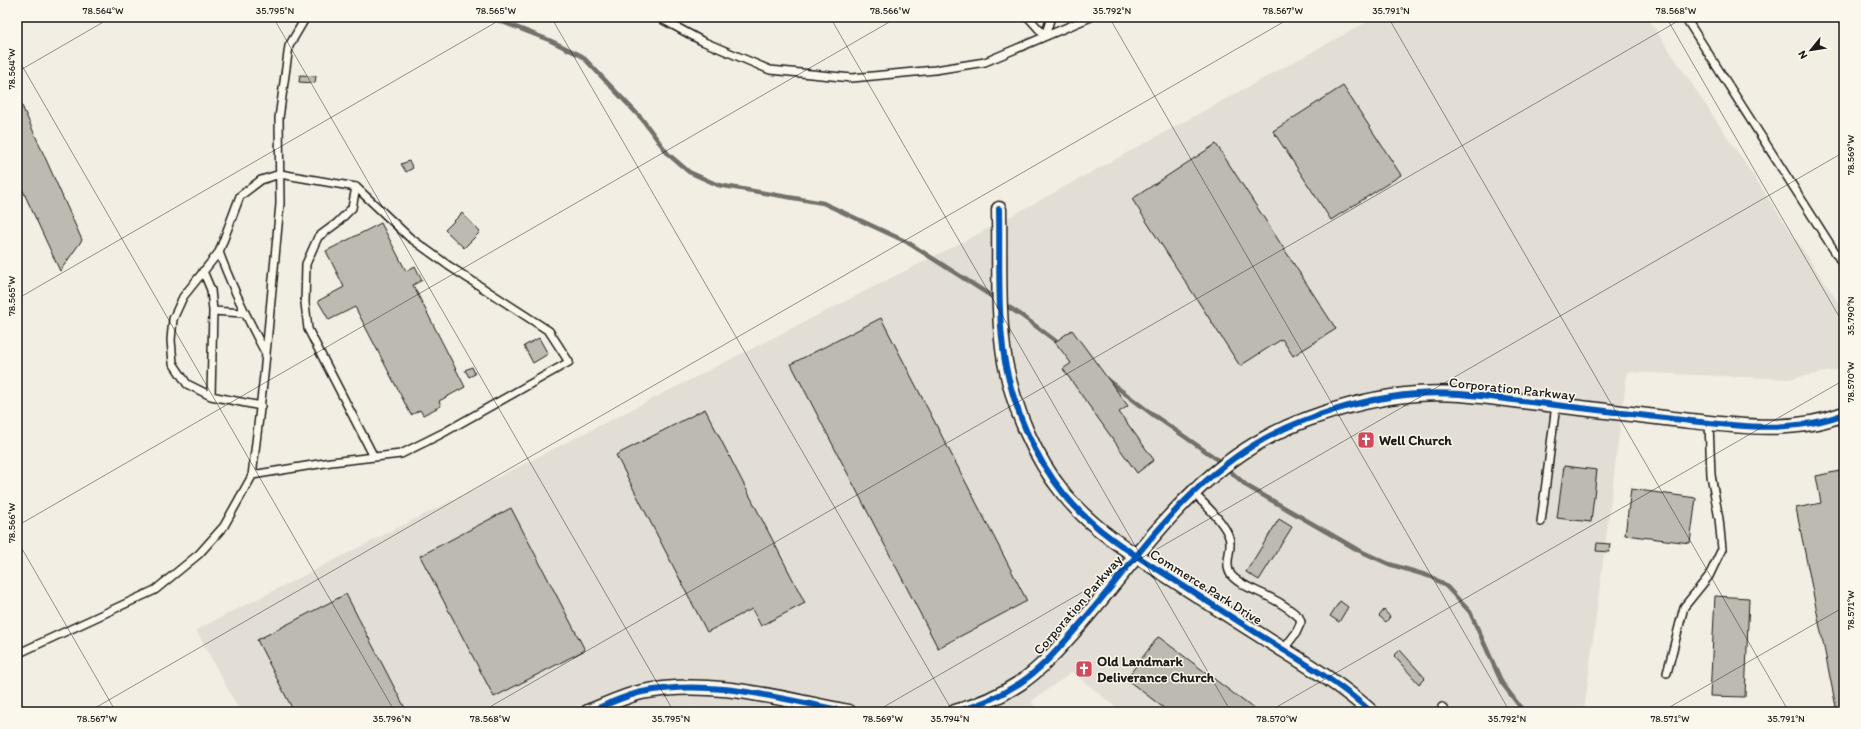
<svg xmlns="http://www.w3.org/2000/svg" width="1861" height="729" viewBox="0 0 1861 729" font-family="Itim,sans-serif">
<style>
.built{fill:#e2ded5}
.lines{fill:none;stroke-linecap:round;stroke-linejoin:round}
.stream{stroke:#716f6b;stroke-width:4.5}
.building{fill:#bdbab1;stroke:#1c1c1c}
.lane-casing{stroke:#1c1c1c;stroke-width:10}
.street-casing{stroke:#1c1c1c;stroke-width:17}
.lane{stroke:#fbf7ec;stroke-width:7}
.street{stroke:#fbf7ec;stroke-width:14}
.cycleway-casing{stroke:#fbf7ec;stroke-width:8}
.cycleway{stroke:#0057b8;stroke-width:6}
.ticks{fill:none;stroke:#1c1c1c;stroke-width:1;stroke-opacity:0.45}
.labels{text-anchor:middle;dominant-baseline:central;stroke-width:3;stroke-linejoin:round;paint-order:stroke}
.street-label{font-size:14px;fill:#1c1c1c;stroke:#fbf7ec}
.poi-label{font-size:14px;font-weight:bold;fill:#1c1c1c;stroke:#fbf7ec;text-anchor:start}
.neatline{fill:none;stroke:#1c1c1c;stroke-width:1.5}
.ticks-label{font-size:10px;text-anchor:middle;fill:#1c1c1c}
</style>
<rect width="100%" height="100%" fill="#f2eee4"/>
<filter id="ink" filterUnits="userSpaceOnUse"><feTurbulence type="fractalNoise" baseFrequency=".025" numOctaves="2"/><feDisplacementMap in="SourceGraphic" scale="8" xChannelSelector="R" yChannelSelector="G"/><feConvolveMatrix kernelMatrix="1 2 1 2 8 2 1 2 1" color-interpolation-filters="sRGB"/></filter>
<g filter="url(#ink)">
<path class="built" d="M1376,17H1647L1844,311V368L1842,369L1788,379L1627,372L1584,712H1122L1072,672L1032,701L1036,712H724L690,708L659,712H240L196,630L978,234Z"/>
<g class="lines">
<path class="stream" d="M490,17L549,40L582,56L642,119L668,154L689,172L718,185L823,203L907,242L1021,315L1061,345
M1106,379L1152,414L1214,457L1247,486L1358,550L1389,564L1432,577L1447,587L1470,612L1502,683L1524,712"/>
</g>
<path class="building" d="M300,75L316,76L315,83L299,82Z
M1343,86L1401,175L1331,220L1273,131Z
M18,97L82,240L60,271L17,178Z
M1216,144L1336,329L1293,356L1282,339L1240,366L1132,199Z
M409,161L413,168L406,172L401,164Z
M462,213L480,232L464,248L445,230Z
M381,223L406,271L415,266L422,280L413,285L465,387L439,401L441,406L423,415L420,410L411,415L355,307L329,320L318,301L344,287L326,251Z
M881,318L1027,601L938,648L791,364Z
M1072,330L1128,406L1119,412L1154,460L1137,473L1063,369L1071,363L1055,342Z
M539,338L548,354L533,363L524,346Z
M472,367L475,374L469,377L465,370Z
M705,409L805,603L761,626L752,609L707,632L616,455Z
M1564,466L1597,470L1591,522L1557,518Z
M1844,470V712H1837L1796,508L1821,503L1816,476Z
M1631,489L1696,498L1690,543L1625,535Z
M511,508L585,650L494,697L420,556Z
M1279,519L1292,527L1259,580L1246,572Z
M1597,543L1610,544L1609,552L1596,551Z
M346,594L407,712H294L257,640Z
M1715,596L1749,598L1745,697L1710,696Z
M1340,601L1348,607L1339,622L1330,616Z
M1384,610L1390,617L1386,622L1379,616Z
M1158,637L1160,638L1258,712H1169L1126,679Z
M1400,650L1425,678L1419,684L1394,656Z"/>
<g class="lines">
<g class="lane-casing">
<path id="lane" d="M658,17L702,41L770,70L852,78L935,70L985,62L1091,17
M1028,17L1045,36L1051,17
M1685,17L1844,266
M219,252C232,288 248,320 266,354
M203,271L211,290L213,311L211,396
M213,311L243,313
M261,406L211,396L187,384L173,363L171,340L173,319L183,297L219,252L240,196L261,180L280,174L356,187L352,208L337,223L318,237L306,264L305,303L308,329L374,457
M252,475L331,462L401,454L443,433L569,362L549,331L449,266L409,237L356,187
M1193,493C1204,503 1229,526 1230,542C1231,553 1224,564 1231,575C1240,586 1259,591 1271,598C1281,603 1291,610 1299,617L1301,622L1296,633L1283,650
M1541,522L1556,405
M17,654L155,590L199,554L224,526L252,476L264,375L280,204L279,118L289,46L306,17
M1667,673L1684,607L1709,576L1722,549L1719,519L1711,475L1709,423
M1442,707L1445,712"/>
</g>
<g class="street-casing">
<path id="street" d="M999,209C1000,257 997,315 1005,362C1014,409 1034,457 1064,494C1092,529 1131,553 1168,576C1205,600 1242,624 1279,647C1311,667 1344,687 1371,712
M588,712C606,705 624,696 642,692C713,678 780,699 849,712
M955,712C978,706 1000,696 1020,683C1041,669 1058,649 1074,631C1115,585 1150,534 1194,492C1226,461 1266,434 1308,419C1343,406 1379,397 1416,394C1452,391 1487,397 1522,401C1573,407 1623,413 1673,419C1729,425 1790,435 1844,414"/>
</g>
<use href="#lane" class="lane"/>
<use href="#street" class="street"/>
<g class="cycleway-casing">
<path id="cycleway" d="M999,209C1000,257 997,315 1005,362C1014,409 1034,457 1064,494C1092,529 1131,553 1168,576C1205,600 1242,624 1279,647C1311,667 1344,687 1371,712
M588,712C606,705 624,696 642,692C713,678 780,699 849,712
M955,712C978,706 1000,696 1020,683C1041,669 1058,649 1074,631C1115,585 1150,534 1194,492C1226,461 1266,434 1308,419C1343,406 1379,397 1416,394C1452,391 1487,397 1522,401C1573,407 1623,413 1673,419C1729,425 1790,435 1844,414"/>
</g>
<use href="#cycleway" class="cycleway"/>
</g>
</g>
<path class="ticks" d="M273,17L674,712M551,17L953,712M830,17L1231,712M1109,17L1510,712M1388,17L1789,712M1666,17L1844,325M17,57L395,712M17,72L112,17M17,299L505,17M17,526L898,17M17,540L116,712M88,712L1292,17M481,712L1685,17M875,712L1844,152M1268,712L1844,380M1661,712L1844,607"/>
<defs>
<g id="church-square" transform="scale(0.9)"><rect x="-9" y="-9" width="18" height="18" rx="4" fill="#d1495b" stroke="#fbf7ec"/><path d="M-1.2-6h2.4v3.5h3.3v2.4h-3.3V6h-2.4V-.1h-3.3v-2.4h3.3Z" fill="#fff"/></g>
</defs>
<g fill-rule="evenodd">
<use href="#church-square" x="1366" y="440"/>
<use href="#church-square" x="1084" y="669"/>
</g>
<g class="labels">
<g class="street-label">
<text transform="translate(1512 389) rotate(6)">Corporation Parkway</text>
<text transform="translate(1206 587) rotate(32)">Commerce Park Drive</text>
<text transform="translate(1078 605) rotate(-49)">Corporation Parkway</text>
</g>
<g class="poi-label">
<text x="1379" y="440">Well Church</text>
<text x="1097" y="661">Old Landmark<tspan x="1097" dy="16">Deliverance Church</tspan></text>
</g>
</g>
<rect width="1861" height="729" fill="none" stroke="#fbf7ec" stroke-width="44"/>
<g transform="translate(1811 50) rotate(240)" stroke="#fbf7ec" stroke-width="3" paint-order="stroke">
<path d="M0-3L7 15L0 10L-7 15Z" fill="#1c1c1c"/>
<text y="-6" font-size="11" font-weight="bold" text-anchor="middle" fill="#1c1c1c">N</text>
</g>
<rect x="22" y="22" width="1817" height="685" class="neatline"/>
<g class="ticks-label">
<text x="103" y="14">78.564°W</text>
<text x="275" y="14">35.795°N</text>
<text x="496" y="14">78.565°W</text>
<text x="890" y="14">78.566°W</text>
<text x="1112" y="14">35.792°N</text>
<text x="1283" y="14">78.567°W</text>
<text x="1391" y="14">35.791°N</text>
<text x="1676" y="14">78.568°W</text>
<text transform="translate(11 69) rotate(-90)" y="4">78.564°W</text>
<text transform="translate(1850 155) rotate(-90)" y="4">78.569°W</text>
<text transform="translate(11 296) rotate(-90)" y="4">78.565°W</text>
<text transform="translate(1850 316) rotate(-90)" y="4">35.790°N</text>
<text transform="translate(1850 382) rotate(-90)" y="4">78.570°W</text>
<text transform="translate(11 523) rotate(-90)" y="4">78.566°W</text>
<text transform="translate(1850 610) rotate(-90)" y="4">78.571°W</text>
<text x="97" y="722">78.567°W</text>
<text x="392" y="722">35.796°N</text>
<text x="490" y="722">78.568°W</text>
<text x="671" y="722">35.795°N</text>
<text x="883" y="722">78.569°W</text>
<text x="950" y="722">35.794°N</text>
<text x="1277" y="722">78.570°W</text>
<text x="1507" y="722">35.792°N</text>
<text x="1670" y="722">78.571°W</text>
<text x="1786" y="722">35.791°N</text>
</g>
</svg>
